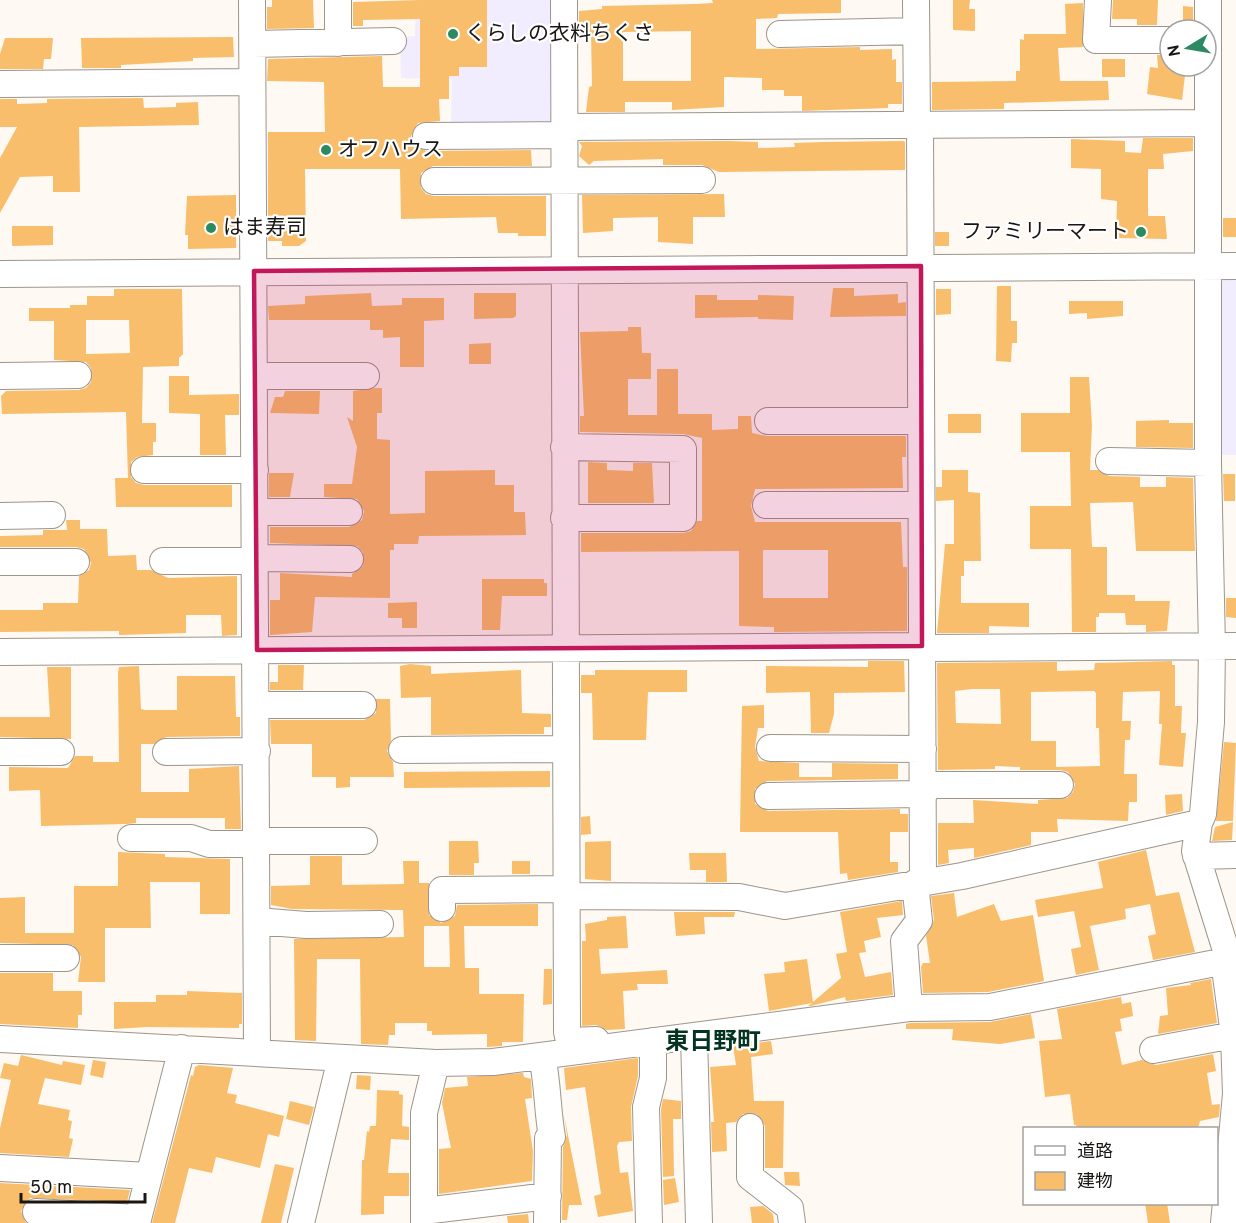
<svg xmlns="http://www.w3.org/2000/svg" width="1236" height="1223" viewBox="0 0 1236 1223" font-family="Overpass,'Noto Sans JP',sans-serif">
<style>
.commercial{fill:#f1edff}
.building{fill:#f8be6c;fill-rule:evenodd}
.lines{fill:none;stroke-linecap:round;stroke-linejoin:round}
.minor-casing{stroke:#9c958b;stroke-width:28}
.minor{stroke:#fff;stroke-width:26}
.marked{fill:#c2185b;fill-opacity:0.2;stroke:#c2185b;stroke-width:4.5;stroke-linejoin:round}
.poi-dot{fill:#2c8a62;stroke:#fff;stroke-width:2}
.labels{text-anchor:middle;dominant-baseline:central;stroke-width:4.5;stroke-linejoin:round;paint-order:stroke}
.poi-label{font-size:21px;fill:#191613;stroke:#fff;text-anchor:start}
.quarter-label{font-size:24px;font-weight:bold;fill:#043421;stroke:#fff}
</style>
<rect width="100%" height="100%" fill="#fef9f3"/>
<path class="commercial" d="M416,0H554L557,113L547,126L451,125L452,80L401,78L400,37L415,36Z
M1221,280H1236V455H1219Z"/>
<path class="building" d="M272,0H313L314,28L267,29V7H272Z
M420,0H487V67H459V76H449V99H439L440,121L418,123L411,136L413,144L426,151L531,150L532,166H433L421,173V188L426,194L434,196H546V236H518V233H498L496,217L401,219L400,169H305L306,241L299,246H282V241H268V132H325L324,82L267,81L268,59L382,56L383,87H420V19L363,20V26H353V2Z
M712,0H841V13L778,14L777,18L756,19V49L860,47V50L892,49V60L896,59V82H902V104H888V108L802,111V96H784V90H762V78L724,77V107L672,110V102H625V112H586L589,87L592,86L591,33H579V11L602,9V6L694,4L713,3ZM691,31V81H623V32Z
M953,0H970L969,9H975V31L953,30Z
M1113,0H1158L1157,25H1137V19H1112Z
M1083,3V47L1058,48L1060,81H1108L1109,100L1004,103V109L932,110V82L1016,81V71H1020V39L1024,40V34H1066L1065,4Z
M1183,6L1193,7V20H1183Z
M233,37L234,57L193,58V61L121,65V68H82L81,38Z
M5,38H53L51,59H44L43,69H0V54Z
M1157,55H1170V67H1186L1182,100L1147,94L1150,67L1158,68Z
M1102,59H1125V77H1102Z
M143,98L144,108L176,107V103L198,102L199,125L79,127L80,192H53V176L20,177L0,213V158L17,127H0V99H17V104L47,103V99Z
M1143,138H1193V151L1163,154L1164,169H1148V216H1165L1167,239L1116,238L1117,201L1101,199V169L1071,168V139L1125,141V152L1141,153Z
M728,141L758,142V148L795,147L794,143L823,142L903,141L905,142V170L719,172L702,165H663V159L594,161L589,165L579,156L582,146L579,142Z
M724,194L725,217H693V244L658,242V217L613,218V231L583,233L582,195Z
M236,195V248L188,249V235H185L187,196Z
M1223,218H1236V237H1223Z
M12,226H53V245L12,246Z
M935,232H949V246H935Z
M997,286H1011V321H1017V343H1012L1011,362L996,361Z
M833,288H854V296L898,294V303L906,302V316L830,317Z
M114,289H182L183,354L179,358V366L143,367L142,423H156V442H153V455L137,457L131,462V477L136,483L144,485H232V507H116L115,478H128L126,412L2,414L1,396L6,391L78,390L86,388L91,382V368L86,362L54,360V321H29V308H70V305H87V296H114ZM86,320H129L130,353L86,354Z
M936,289H951V314L936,315Z
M371,293L372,306L402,305V298H444V320L424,321V367H400V337L383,338V330H370V320H269L268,306L305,304V296Z
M474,293H516V316L513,318L474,319Z
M695,295H717V300H758V295L794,296L793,320L758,319V317L695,318Z
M1069,301H1123V316L1087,319V313L1069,314Z
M628,327H641L642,353H651V379H628V415H657V369H678V414H712V430L738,429V416H751L752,433L767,436H906V457H902L903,488L755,489L751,506L755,522H901L903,567H907V631L774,632V627L739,626V551L581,552V533H683L691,531L697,521H702V438L683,434L580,432V416H584L580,332L628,331ZM763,550H828V598H763Z
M491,343V364H469V344Z
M169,376H189V395L239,394V415H225L226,455H200V414L169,413Z
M1070,377H1089L1092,426L1090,470H1098L1109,476L1140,477V487H1166V477L1193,478L1195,551H1136L1133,502L1090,503L1092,547H1107V595H1135V601H1170L1167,631L1146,632V625H1126L1125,613H1099V617H1096V632H1072L1071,549H1030V506H1071L1070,456V452H1021V413H1070Z
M375,388H382V413H377V439L390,440V514L425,513V471L495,470V485H514V512H525L526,535L419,536L418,544H394V550H390V598L315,597L312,632L270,635V600H280V573L352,577V574L363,566V552L357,546L270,543V527H349L362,520L364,511L357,499L324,497V484H352L357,447L347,417L353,421V391Z
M285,391H320L319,414L270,413L275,397H283Z
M948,414H981V433H948Z
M1169,420V423H1193V448L1136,447V421Z
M588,462L607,463V470L633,471V463H652L654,503H588Z
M942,470H968V492L980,493L981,561H964V576H961V603H1029V627L989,626V633H937L945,544H954V500L936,501V487H942Z
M269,473H294L290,497H269Z
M1223,474H1235V501H1224Z
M66,520H80V529H107L108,556L136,555L137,570H151L168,578L237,576V635L222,636L221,615H186V633L119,635V631L0,632V610H43V603H78L79,576L89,570L91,563L84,549L76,547H0V536L43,535V530H67Z
M482,579H544V583H547V596H502L500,630H482Z
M1226,598H1236V618L1226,617Z
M417,602V628H402V618H388V603Z
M868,661H904L905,692L834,693V714L829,733H811L810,692L766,693V666L868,667Z
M1172,661V665H1175V706H1182L1181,733H1186L1183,767L1159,765L1162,724H1159L1160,691L1123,692L1122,721H1131L1130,740H1125L1124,774H1137V802H1129L1128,821L1057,819L1058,832H1031V845L974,858V848L948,850L949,863L938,865V823H974L973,800L1038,804V800L1067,798L1073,792L1075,784L1068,772L1060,770H1020V767L995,766V769L938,770L937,663L1057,662V671L1094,670L1095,663ZM972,689H1000L1001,724L956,723L955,691ZM1094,691L1096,693V728H1099L1100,766L1056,767V741H1031V692Z
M410,664L431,666V674L521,670L522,713L551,714V727H544V734L431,735V697L401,698L400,666Z
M278,665H304L303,690H270V682H278Z
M139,666L141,709L145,710H177V676H235L236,717H240V736L166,737L154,744H141V792H189V769L239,766L241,829H225V818H136V823L127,824L41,826L40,790L9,791V767L68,768L75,756H93V762H119L118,673L119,667Z
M47,667H71V739L0,737V717H50Z
M595,670H687V692H648L646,740H593L592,693H581V675H595Z
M376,699H390L391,741L387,751L393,762L394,777H350V787L336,788V777H312V744H271L270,720H364L376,713Z
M764,705V728H758L755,747L759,761L799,763V777H832V763L898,764V779L767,781L755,789V804L768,811L900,809V814H908V832H890V862H898V872L848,880L847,873L840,874L838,832H740L742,706Z
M1224,742L1236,743L1233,821H1216Z
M550,771V787L404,788V772Z
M1182,794L1183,811L1166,815L1165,795Z
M590,816L591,834L581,835V817Z
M1233,822L1232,840L1212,841L1215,827Z
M449,841H478L479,863H474V875H449Z
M611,841V881L585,879V842Z
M1146,850L1156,896L1179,892L1195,952L1153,960L1148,936L1156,934L1150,904L1125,909L1126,919L1090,926L1099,970L1076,975L1071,949L1081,947L1074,911L1038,917L1035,900L1103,888L1098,862Z
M118,852L165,854V857L230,859V914H200V882H150L151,928H105V982H78L81,957L73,945L0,943V898L25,897V933H74V886H118Z
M689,853H726L727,882H706V870H690Z
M310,856H342V885L404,884L403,861H419V883H429V915L441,923L455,916L457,905L538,904V926H464L465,968H479V994H524L523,1042H502V1046L487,1047V1034L432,1035V1031H427V1023H395V1035H389L388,1045L361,1044L360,959H317L316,1041L295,1040L294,939L404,937L403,910L292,909L271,905V886L310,885ZM424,926H449L450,967H424Z
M512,861H530V874H512Z
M954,893L957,917L994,904L1001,921L1033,915L1044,981L988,992L923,993L921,967L923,963H930L926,936L934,920L931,896Z
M902,901L903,915L877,918L881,937L864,941L866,952L859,953L865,977L891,972L893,995L846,1001L845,997L811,1006H808L812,1003L769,1011L764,974L785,972L784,962L807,959L813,1002L841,978L836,954L847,952L840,912Z
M674,912H735L734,917H704L705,934L676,936Z
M626,916L628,948L599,949L601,974L667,970L668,984H637L638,990L623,991L625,1029L607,1030L596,1025L582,1026V941H586L585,924L607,920V917Z
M544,969H552V1004L543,1005Z
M0,973H53V991H82V1015H78V1028L0,1024Z
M1211,979L1217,1023L1158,1034L1160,1016L1168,1015L1166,988L1191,985L1190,983Z
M187,991L242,993V1024H239V1028L147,1027L114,1029V1002H156V995H187Z
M1121,997L1122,1004L1131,1002L1133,1016L1120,1019L1122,1031L1115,1032L1122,1065L1142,1060L1156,1065L1213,1054L1216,1071L1207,1073L1212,1105L1220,1104L1219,1117L1200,1121L1198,1128H1077L1076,1125H1074L1070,1094L1045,1097L1039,1041L1062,1039L1057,1009Z
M1031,1014L1035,1038L1000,1044L952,1040L953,1029H906V1024L910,1023L990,1022Z
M771,1041L773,1054L751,1057L754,1101H784L783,1168H765V1126L757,1114H743L736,1122L726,1123L727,1151L712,1152L711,1122H714L710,1067L736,1065L733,1046Z
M21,1055L62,1065L63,1061L85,1065L81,1085L45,1078L38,1104L70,1110L68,1120L72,1121L69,1138L73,1139L69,1157L0,1153V1128L11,1080L0,1078L4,1063L18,1066Z
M638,1058V1076L631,1107L632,1141L619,1142L617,1146L620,1173L628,1172L633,1211L598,1217L594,1196L601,1194L585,1087L566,1090L564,1068Z
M93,1060L106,1062L103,1078L90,1075Z
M199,1065L233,1068L227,1093L237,1095L235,1103L284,1116L279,1137L268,1134L260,1168L216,1157L212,1173L189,1168L175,1223H152L191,1075L193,1076L195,1067Z
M523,1073L524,1077L531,1079L532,1098L525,1099L533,1151L532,1181L439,1194V1149L451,1148L442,1103L445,1088L468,1086L467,1077Z
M357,1075L371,1076L370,1090L356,1089Z
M377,1090L399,1091V1094L403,1095L402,1126L409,1127V1140L391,1139L388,1173H409V1196H384V1214L361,1215L362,1160H364L367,1131L369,1132L370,1126H376Z
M663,1099L681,1101V1119H673L674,1176L663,1177L661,1109Z
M290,1101L314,1107L309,1125L286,1119Z
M564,1115L582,1205H569L567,1220H562L563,1147L567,1135Z
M275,1164L294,1168L281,1223H261Z
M784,1172H799L800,1186L785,1185Z
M675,1178L679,1202L664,1205L663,1180Z
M0,1183L130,1190L127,1202L30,1198L21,1211L26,1223H0Z
M1145,1203H1167L1170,1223H1148Z
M763,1206L773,1214L774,1223H752L750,1207Z
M528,1214L529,1223H508L507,1216Z"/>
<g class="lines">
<g class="minor-casing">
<path id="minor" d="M252,0L257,1052
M564,0L567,1032L569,1041L596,1040
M916,0L917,125
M1098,0L1096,40H1170
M1208,0V463L1212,646L1211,722L1203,814L1199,823L1195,851L1229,960
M780,34L916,31
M338,43V0
M253,44L393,41
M0,84L252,82
M920,125L923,882
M565,127L1207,123
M426,136L564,135
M434,181L702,180
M0,274L1236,266
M0,376L78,375
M255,376H366
M768,421H921
M1109,461L1208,463
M144,470H255
M766,505H921
M256,512H349
M0,516L52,515
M564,518H683V449L564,447
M256,558L350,559
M163,561H256
M0,562H76
M922,648L1236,646
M0,652L922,646
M256,705H363
M770,748L923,749
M402,750L566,749
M0,752H61
M166,752L257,751
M924,785H1060
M768,796L924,794
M131,838H191L209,844H256
M257,841H364
M1196,856L1236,855
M566,896L739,897L785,906L962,876L1199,823
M442,908V890L567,889
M257,921L306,925L380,924
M0,958H66
M909,1008L904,941L919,921L915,883
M694,1036L699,1223
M0,1039L436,1063L493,1062L909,1008L990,1007L1236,959
M1153,1050L1234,1035
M542,1056C548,1084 547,1109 552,1137L548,1138L547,1223
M750,1127V1177L790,1208L792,1223
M0,1168L149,1176
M424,1211L548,1196
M36,1212L138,1218
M137,1223L182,1048
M301,1223L341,1058
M424,1223V1113L436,1063
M649,1223L646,1107L653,1078V1041
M1224,1223L1236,1094L1234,1035L1224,961"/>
</g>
<use href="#minor" class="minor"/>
</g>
<path class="marked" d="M921,266L922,646L257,650L254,271Z"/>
<g class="poi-dot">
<circle cx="453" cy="34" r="6"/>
<circle cx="326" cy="150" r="6"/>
<circle cx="211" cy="228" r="6"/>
<circle cx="1141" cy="232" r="6"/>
</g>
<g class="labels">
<g class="poi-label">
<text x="465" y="34">くらしの衣料ちくさ</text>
<text x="338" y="150">オフハウス</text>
<text x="223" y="228">はま寿司</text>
<text x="1129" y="232" text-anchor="end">ファミリーマート</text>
</g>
<g class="quarter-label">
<text x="713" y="1043">東日野町</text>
</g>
</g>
<rect x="1023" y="1127" width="195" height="78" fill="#ffffff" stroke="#a3a2a1" stroke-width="1.5"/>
<rect x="1035" y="1146" width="30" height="9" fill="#ffffff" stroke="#a3a2a1" stroke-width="1.5"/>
<text x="1077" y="1157" font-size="18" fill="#191613">道路</text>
<rect x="1035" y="1172" width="30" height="18" fill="#f8be6c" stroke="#a3a2a1" stroke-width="1.5"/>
<text x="1077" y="1187" font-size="18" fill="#191613">建物</text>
<g transform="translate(1188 48) rotate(259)"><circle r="28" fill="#ffffff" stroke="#a3a2a1" stroke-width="1.5"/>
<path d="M0-4.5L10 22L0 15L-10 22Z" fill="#2c8a62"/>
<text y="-9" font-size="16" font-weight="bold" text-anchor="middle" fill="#191613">N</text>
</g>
<path d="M21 1193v9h124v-9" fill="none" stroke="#191613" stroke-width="3"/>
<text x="30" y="1193" font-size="18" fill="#191613" stroke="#ffffff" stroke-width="4.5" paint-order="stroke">50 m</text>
</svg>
